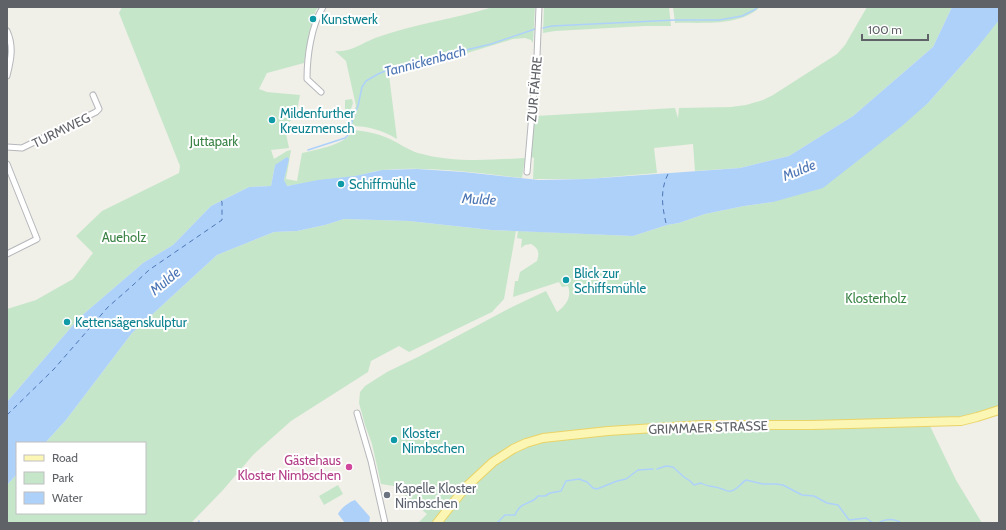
<svg xmlns="http://www.w3.org/2000/svg" width="1006" height="530" viewBox="0 0 1006 530" font-family="Cabin,sans-serif">
<style>
.green{fill:#c6e6ca}
.water{fill:#aed1fa}
.lines{fill:none;stroke-linecap:round;stroke-linejoin:round}
.stream{stroke:#aed1fa;stroke-width:1.5}
.ferry{stroke:#4d76b5;stroke-width:1;stroke-dasharray:5 4;stroke-linecap:butt}
.street-casing{stroke:#b5b7bb;stroke-width:7}
.primary-casing{stroke:#ead367;stroke-width:10}
.street{stroke:#fff;stroke-width:5}
.primary{stroke:#fbf6b3;stroke-width:8}
.culture-dot{fill:#0f9aa8;stroke:#fff;stroke-width:1.5}
.hotel-dot{fill:#d1479c;stroke:#fff;stroke-width:1.5}
.worship-dot{fill:#6b7280;stroke:#fff;stroke-width:1.5}
.labels{text-anchor:middle;dominant-baseline:central;stroke-width:4;stroke-linejoin:round;paint-order:stroke}
.culture-label{font-size:13px;fill:#0d838f;stroke:#fff;text-anchor:start}
.street-label{font-size:13px;fill:#5f6267;stroke:#fff}
.park-label{font-size:13px;fill:#3a8345;stroke:#fff}
.hotel-label{font-size:13px;fill:#b23c85;stroke:#fff;text-anchor:end}
.worship-label{font-size:13px;fill:#5b616d;stroke:#fff;text-anchor:start}
.water-label{font-size:14px;font-style:italic;fill:#4d76b5;stroke:#fff}
</style>
<rect width="100%" height="100%" fill="#f0efe8"/>
<path class="green" d="M122,7H319L316,10L309,33L304,63L267,73L259,89L267,92L300,95L296,116L288,123L285,129L289,148L271,150L274,159L287,151L291,150L286,179L297,181L302,153C315,150 349,144 352,130C365,131 377,133 390,139C399,143 408,150 418,153C453,163 489,160 525,158L522,178C477,173 429,166 383,170C374,171 365,174 356,176C333,180 309,182 286,186L284,180L286,171L275,165L271,186L249,187L211,206L173,245L143,263L79,318L7,402V309L36,300L73,279L93,253L76,236L102,211L179,173L180,166L119,13Z
M493,7H535L533,43L531,40L525,38L513,39L444,60L402,69L389,75L397,139C382,130 368,126 351,126V118L356,106L346,61L335,51C350,53 362,43 375,38C413,24 454,19 493,7Z
M544,7H669L671,26H645L555,31L543,33Z
M673,7H760C739,27 701,22 675,23Z
M867,7H952L933,47L853,116L789,156L740,168L695,171L693,144L654,148L657,173L587,179H533L534,158L528,156L530,129L536,116L675,108L678,118L679,108L731,107L746,105L763,100L773,95L837,54L845,45Z
M999,17V407L965,418L659,425L512,446L434,523H418L427,514L394,486L381,484L372,444L365,425L359,403L360,392L365,386L387,372L420,356L512,307L546,291L557,312C566,306 572,297 568,286L562,287L559,282L513,297L515,281H518L520,272L537,261C540,252 538,248 531,244L525,245L521,248L522,239L517,238L518,231L633,236L667,225L679,223L705,214L744,206L773,202L928,103L977,48Z
M352,99L353,103L349,115H348V111L345,109V100Z
M344,219L409,221L491,230L516,231L504,299L492,312L409,352L399,346L371,361L368,372L291,421L253,455L223,490L191,523H7V485L17,474V513H145V443H45L66,420L132,333L217,255L274,232L297,231L325,225Z
M919,424L930,426L956,480L982,523H440L457,501L501,459L533,443L659,429Z
M338,485L343,494L324,505L319,496Z"/>
<path class="water" d="M952,7H999V20L977,48L928,103L902,126L823,188L773,202L744,206L705,214L679,223L667,225L633,236L491,230L409,221L344,219L325,225L297,231L274,232L217,255L132,333L66,420L45,443H17V474L7,485V402L79,318L143,263L173,245L211,206L249,187L271,186L275,165L287,157L289,159L284,180L287,186L318,180L355,176L382,170L417,169L464,172L539,180L587,179L740,168L789,156L853,116L933,47Z
M355,500L370,517L369,523H345L338,514C341,508 349,502 355,500Z"/>
<g class="lines">
<path class="stream" d="M543,28L552,26L675,20H719L742,16L756,9L757,7
M308,150L345,138L350,133L352,121L358,106L362,87L366,81L378,74L395,67L491,44L535,29
M657,469L666,466L673,467L684,477L690,481L694,485L701,483C707,487 715,486 722,489C725,490 728,492 731,491C737,490 741,483 746,480L763,484H776L783,485L802,495L814,496L827,503L838,505L849,520L866,518L873,523
M198,523L199,521
M497,523L505,515H515C521,500 532,505 538,496H545L550,493L561,491L566,481L579,479L587,482L593,488L597,489L617,481L626,479L638,470L653,469
M878,523C886,519 894,518 901,523"/>
<path class="ferry" d="M666,223C662,206 660,190 668,174
M7,415L54,369L108,307L132,286L149,270L222,220V202L221,200"/>
<g class="street-casing">
<path id="street" d="M7,31C14,46 11,60 7,76
M321,92L307,79C307,57 311,26 323,7
M7,147L22,148L96,112L99,109L93,95
M7,164L37,239L7,254
M527,172L537,56L539,7
M357,413L371,461L385,523"/>
</g>
<g class="primary-casing">
<path id="primary" d="M437,523L465,488L493,462L513,449L526,443L543,438L608,431L702,425H812L961,421L977,417L999,410"/>
</g>
<use href="#street" class="street"/>
<use href="#primary" class="primary"/>
</g>
<g class="culture-dot">
<circle cx="313" cy="19" r="4"/>
<circle cx="272" cy="120" r="4"/>
<circle cx="341" cy="184" r="4"/>
<circle cx="566" cy="280" r="4"/>
<circle cx="67" cy="322" r="4"/>
<circle cx="394" cy="440" r="4"/>
</g>
<circle class="hotel-dot" cx="349" cy="467" r="4"/>
<circle class="worship-dot" cx="387" cy="495" r="4"/>
<g class="labels">
<g class="culture-label">
<text x="321" y="19">Kunstwerk</text>
<text x="280" y="113">Mildenfurther<tspan x="280" dy="15">Kreuzmensch</tspan></text>
<text x="349" y="184">Schiffmühle</text>
<text x="574" y="273">Blick zur<tspan x="574" dy="15">Schiffsmühle</tspan></text>
<text x="75" y="322">Kettensägenskulptur</text>
<text x="402" y="433">Kloster<tspan x="402" dy="15">Nimbschen</tspan></text>
</g>
<g class="street-label">
<text transform="translate(534 89) rotate(-85)">ZUR FÄHRE</text>
<text transform="translate(61 130) rotate(-26)">TURMWEG</text>
<text transform="translate(708 427) rotate(-2)">GRIMMAER STRASSE</text>
</g>
<g class="park-label">
<text x="214" y="141">Juttapark</text>
<text x="124" y="237">Aueholz</text>
<text x="876" y="298">Klosterholz</text>
</g>
<g class="hotel-label">
<text x="341" y="460">Gästehaus<tspan x="341" dy="15">Kloster Nimbschen</tspan></text>
</g>
<g class="worship-label">
<text x="395" y="488">Kapelle Kloster<tspan x="395" dy="15">Nimbschen</tspan></text>
</g>
<g class="water-label">
<text transform="translate(425 61) rotate(-15)">Tannickenbach</text>
<text transform="translate(799 170) rotate(-22)">Mulde</text>
<text transform="translate(479 199) rotate(3)">Mulde</text>
<text transform="translate(165 281) rotate(-40)">Mulde</text>
</g>
</g>
<rect width="1006" height="530" fill="none" stroke="#5f6267" stroke-width="16"/>
<rect x="16" y="442" width="130" height="72" fill="#ffffff" stroke="#bfc0c2"/>
<rect x="24" y="455" width="20" height="6" fill="#fbf6b3" stroke="#bfc0c2"/>
<text x="52" y="462" font-size="12" fill="#5f6267">Road</text>
<rect x="24" y="472" width="20" height="12" fill="#c6e6ca" stroke="#bfc0c2"/>
<text x="52" y="482" font-size="12" fill="#5f6267">Park</text>
<rect x="24" y="492" width="20" height="12" fill="#aed1fa" stroke="#bfc0c2"/>
<text x="52" y="502" font-size="12" fill="#5f6267">Water</text>
<path d="M862 34v6h66v-6" fill="none" stroke="#5f6267" stroke-width="2"/>
<text x="868" y="34" font-size="12" fill="#5f6267" stroke="#ffffff" stroke-width="3" paint-order="stroke">100 m</text>
</svg>
